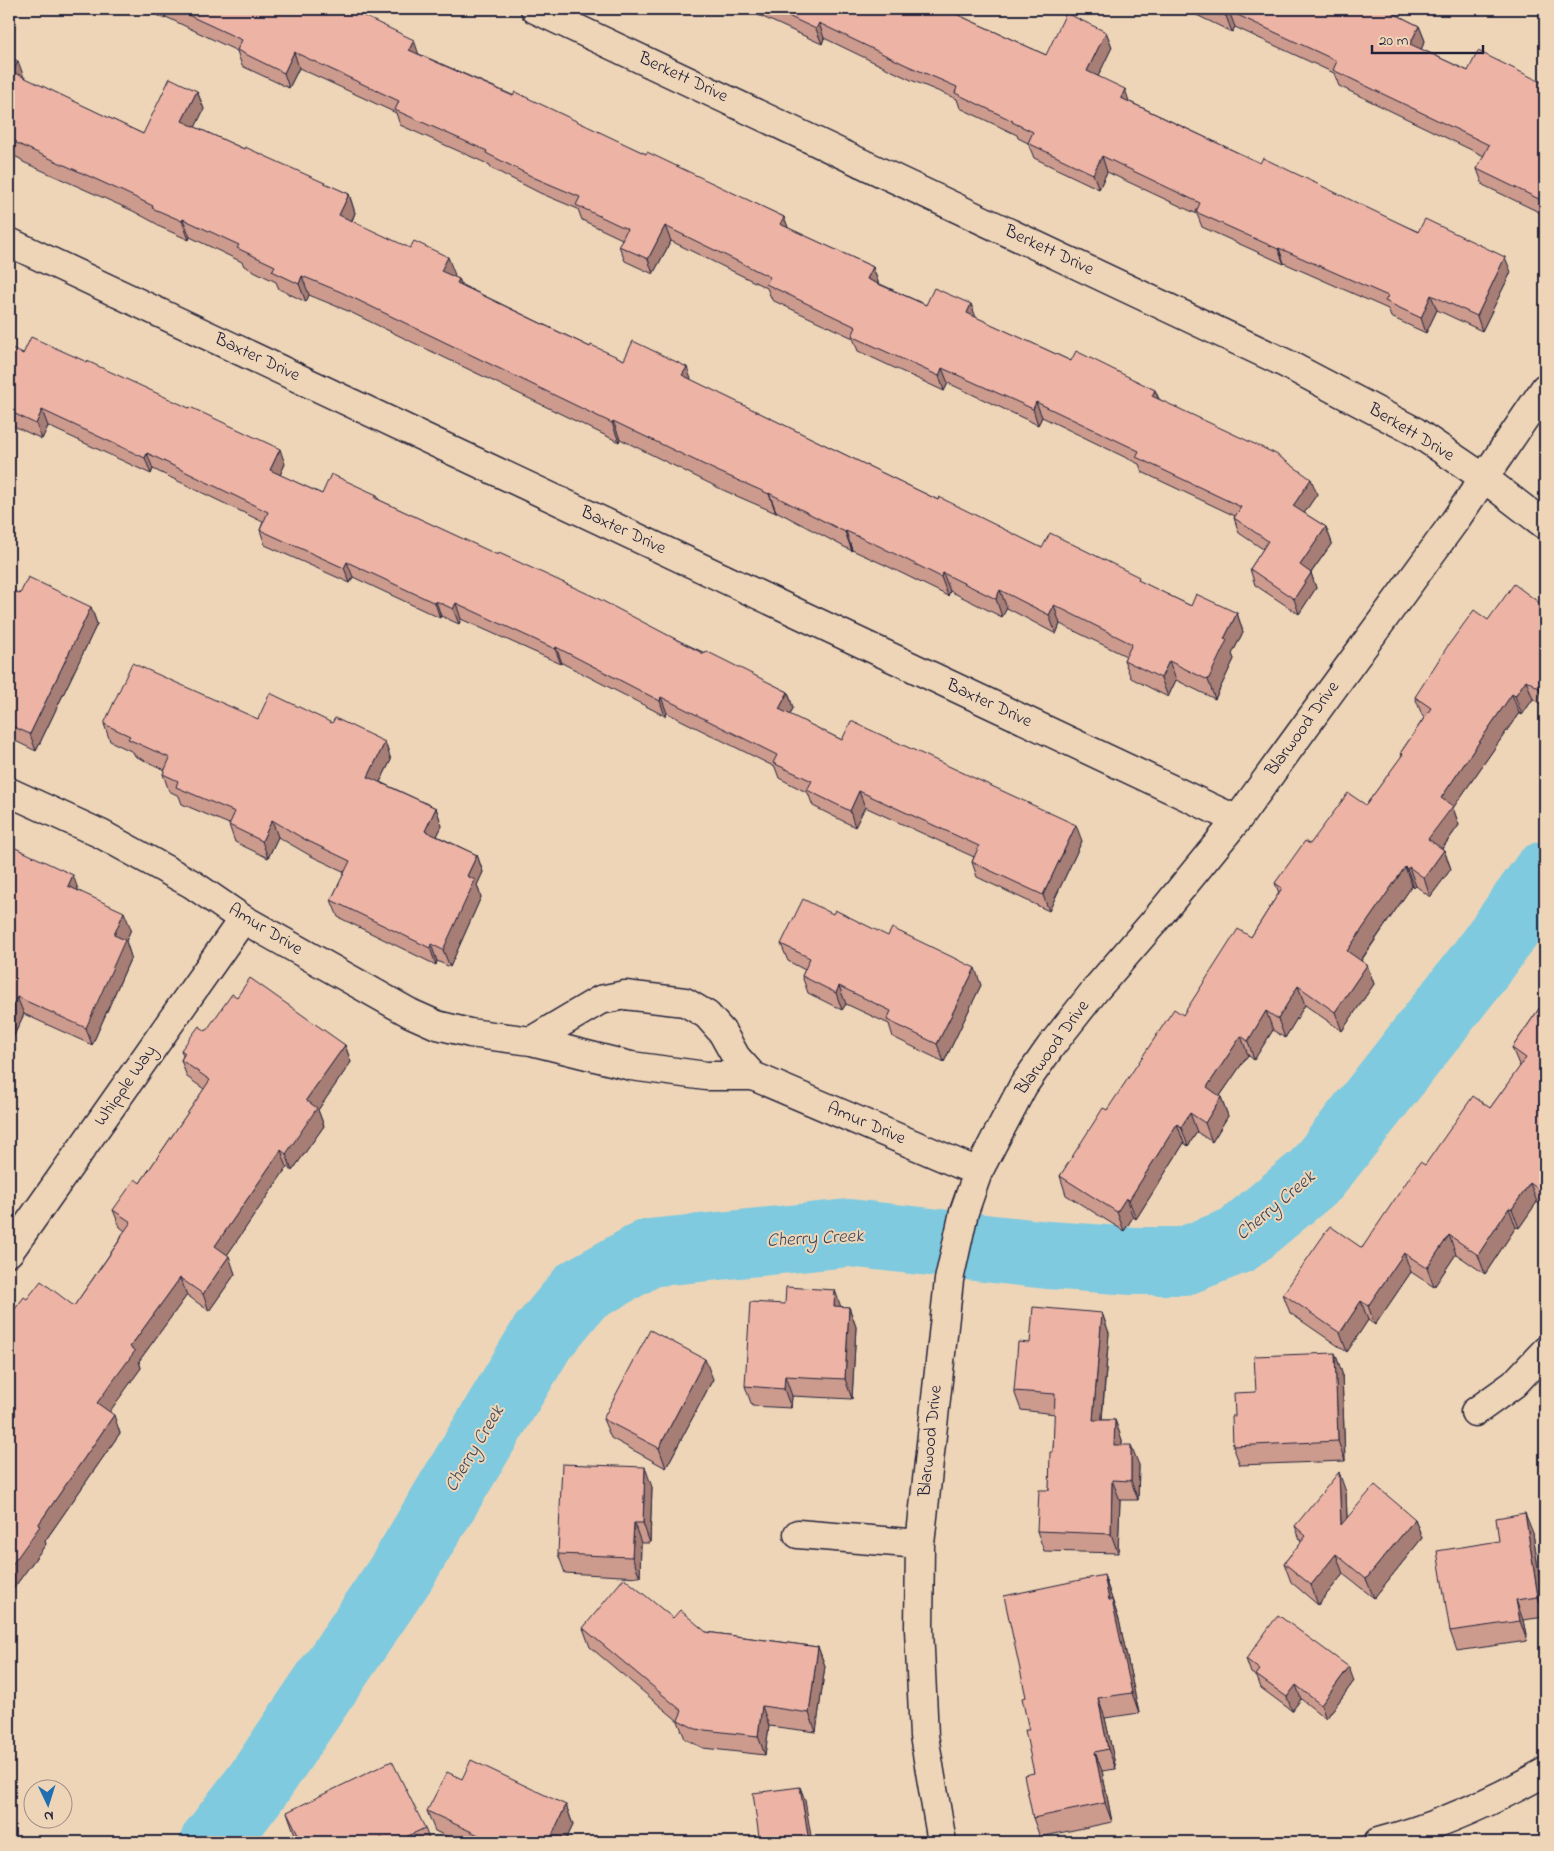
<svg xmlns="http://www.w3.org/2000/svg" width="1554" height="1851" viewBox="0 0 1554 1851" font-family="'Indie Flower',sans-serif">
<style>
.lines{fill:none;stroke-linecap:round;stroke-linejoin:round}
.river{stroke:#7fcadf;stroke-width:68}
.street-casing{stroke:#22223b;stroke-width:31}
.secondary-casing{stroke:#22223b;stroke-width:31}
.street{stroke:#efd5b7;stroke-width:28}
.secondary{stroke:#efd5b7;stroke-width:28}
.wall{fill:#cc9b8e;stroke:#22223b}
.shaded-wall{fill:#a67e74;stroke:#22223b}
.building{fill:#edb4a5;stroke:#22223b}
.labels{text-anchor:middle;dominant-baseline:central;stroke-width:4;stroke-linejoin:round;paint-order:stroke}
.street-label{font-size:18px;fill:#22223b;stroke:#efd5b7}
.water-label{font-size:19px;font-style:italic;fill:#35445c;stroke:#efd5b7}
</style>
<rect width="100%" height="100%" fill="#efd5b7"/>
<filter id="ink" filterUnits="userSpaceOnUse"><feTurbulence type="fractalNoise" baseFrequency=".02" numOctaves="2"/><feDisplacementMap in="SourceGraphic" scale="10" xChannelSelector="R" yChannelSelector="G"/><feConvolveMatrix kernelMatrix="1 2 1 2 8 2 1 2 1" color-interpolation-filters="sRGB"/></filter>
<g filter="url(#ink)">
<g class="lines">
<path class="river" d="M214,1842L259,1783L401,1573L542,1338L581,1291L649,1253L849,1233L1048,1255L1133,1261H1184L1238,1240L1316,1175L1480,965L1545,875"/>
<g class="street-casing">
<path id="street" d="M535,9L1285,363L1416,432L1484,478L1545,525
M9,242L1237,820
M9,792L101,834L192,884L243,919L410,1013L437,1025L470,1033L531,1041L631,1066L706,1076H753L978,1172
M531,1041L600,1000L625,995L685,1002L707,1015L722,1032L736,1057L753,1076
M9,1252L243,919
M1475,1412L1514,1384L1545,1351
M798,1534L920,1544
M942,1842L924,1736L919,1629L920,1544L949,1280L964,1212L978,1172L1023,1086L1051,1046L1096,989L1153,923L1237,820L1454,522L1545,388"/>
</g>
<g class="secondary-casing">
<path id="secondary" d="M1378,1842C1436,1827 1492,1802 1545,1772"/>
</g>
<use href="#street" class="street"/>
<use href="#secondary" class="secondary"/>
</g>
<path class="wall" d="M144,9H349L419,54L646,154L784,217L788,228L873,267L878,282V283L926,305L971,304L975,317L1071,361L1155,390L1159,399L1317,494L1304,513L1326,527L1332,543L1311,573L1316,588L1299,614L1255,585L1250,569L1263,549L1239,533L1234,518L1235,516L1142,472L1139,464L1042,417L1038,425L948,383L944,391L858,351L853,338L772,300L767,288L671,241L653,274L625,261L619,246L622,239L582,220L578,209L540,193L491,168L490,165L400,125L396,113L299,68L289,88L242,66L237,51L166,17L165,19Z
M745,9H945L1046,55L1106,32L1112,47L1098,76L1130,102L1260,163L1511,272L1482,331L1437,310L1426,333L1391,317L1388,309L1284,263V264L1202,227L1197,214L1107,172L1099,189L1034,158L1028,143L1018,138L1017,135L960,108L957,99L911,80L824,38L822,44Z
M1184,9H1385L1419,26L1425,41L1421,49L1468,71L1545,84V215L1483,185L1477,169L1484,156L1339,86L1334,73L1235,27L1232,32Z
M9,57L24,78L143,134L197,91L204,109L195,127L244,149L349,194L355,213L352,221L455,275L454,277L459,279L462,285L590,347L624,360L691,380L938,500L1042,548L1141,582L1191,606L1237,613L1243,632L1232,654L1234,659L1215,699L1176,680L1168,697L1131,678L1124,660L1126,656L1060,624L1056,634L1007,608L1002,617L950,591L948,596L885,565L852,550V551L776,511V513L723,490L620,439L619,442L348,311L309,295L306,302L279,289L276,282L244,266L242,262L190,237L189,240L158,226L157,224L133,211L23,162L22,160L9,153Z
M9,347L285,464L280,475L322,494L377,495L379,500L788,692L793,708L790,715L842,740L1082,841L1049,911L977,877L972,862L974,857L865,807L855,827L813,806L808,793L779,778L775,767L667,713L665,716L562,663L561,664L461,619L459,624L441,616L440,618L353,577L350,583L265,545L260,530L263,522L153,469L151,474L48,426L42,439L9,424Z
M9,589L20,594L91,607L97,624L36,751L9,738Z
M1545,607V707L1533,699L1522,715L1519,713L1453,808L1459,825L1442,849L1444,850L1451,869L1430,897L1416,886L1414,888L1412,886L1361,961L1367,965L1374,984L1342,1031L1305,1005L1285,1038L1273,1030L1254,1060L1248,1055L1220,1096L1221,1097L1228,1116L1212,1142L1197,1132L1188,1146L1184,1143L1136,1219L1133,1217L1124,1231L1066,1195L1060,1176L1107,1110L1183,1015L1251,937L1279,893L1275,883L1310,844L1366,805L1402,756L1401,752L1424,718L1422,715L1415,697L1488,620Z
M258,719L332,723L385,742L391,760L380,782L436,808L442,826L437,836L477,855L483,872L477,885L481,897L450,967L437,961L436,965L338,917L331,900L345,872L311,856L278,837L268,858L235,842L229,825V824L182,804L179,796L169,791L163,774L165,770L135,756L133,752L110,741L104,724Z
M9,838L11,839L15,848L79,892L131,929L126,941L131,957L92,1045L24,1014L9,1046Z
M781,944L981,985L944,1062L893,1037L889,1024L846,1004L842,1010L808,993L802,976L805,970L788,961Z
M237,997L345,1045L351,1062L318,1110L324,1126L292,1171L287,1167L227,1255L235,1274L209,1311L187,1295L139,1361L141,1368L109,1412L120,1433L45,1541L46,1544L13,1589L9,1586V1317L27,1299L74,1306L121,1238V1236L125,1231L120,1227L113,1210L140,1183L204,1089L187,1077L181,1060L183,1056L181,1050L206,1031Z
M1545,1000V1208L1537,1202L1519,1228L1516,1227L1485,1274L1456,1254L1434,1287L1411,1272L1375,1325L1368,1320L1347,1352L1290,1313L1283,1294L1362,1248L1425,1165L1490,1108L1520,1067L1512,1048Z
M841,1307H849L856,1327L852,1399L792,1396L791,1408L752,1406L745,1386Z
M1102,1313L1109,1333L1102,1420H1115L1122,1440V1445L1139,1465L1138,1500H1120L1118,1553L1044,1551L1037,1531L1049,1490L1053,1452L1055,1414L1021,1410L1014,1391L1030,1343Z
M1335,1353L1342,1373L1345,1461L1240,1465L1233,1446L1235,1416Z
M713,1379L666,1468L611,1438L603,1419Z
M1545,1486V1501L1541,1489Z
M652,1487L650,1543H641L640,1577L565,1573L558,1554Z
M1346,1492L1347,1518L1415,1519L1422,1538L1374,1598L1343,1574L1318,1605L1291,1582L1284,1563L1301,1542L1295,1526Z
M1533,1533L1545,1617L1523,1620L1527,1641L1457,1651L1450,1631L1499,1541Z
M1104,1575L1119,1620L1139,1713L1105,1718L1116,1769L1102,1771L1112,1822L1040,1837L1033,1818L1034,1773L1029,1730Z
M673,1618L706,1632L818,1647L825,1666L816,1732L769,1726L765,1755L703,1748L685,1739L678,1721L590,1647L583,1628Z
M1246,1659L1354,1681L1326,1719L1301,1699L1292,1711L1261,1688L1257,1677L1251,1673Z
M462,1779L566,1805L573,1825L565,1842H459L435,1831L427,1811Z
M287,1812L425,1828L430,1842H299L294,1832Z"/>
<path class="shaded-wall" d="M162,9H163L166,17L165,19Z
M1229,11L1235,27L1232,32L1226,16Z
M819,23L824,38L822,44L816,29Z
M1419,26L1425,41L1416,60L1410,44Z
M1106,32L1112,47L1093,87L1087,71Z
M414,40L419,55L409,50Z
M294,52L299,68L289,88L284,73Z
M18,61L25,80L13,72Z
M1125,89L1130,104L1121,98Z
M197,91L204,109L189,140L182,121Z
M1102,156L1107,172L1099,189L1093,174Z
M349,194L355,213L346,233L339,215Z
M784,217L790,232L780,224Z
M183,219L190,237L189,240L182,221Z
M665,226L671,241L653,274L648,259Z
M1279,248L1284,263V264L1278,249Z
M448,257L455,275L448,289L441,271Z
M1505,257L1511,272L1482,331L1477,316Z
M873,267L878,282L873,294L867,279Z
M302,276L309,295L306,302L299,284Z
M459,279L466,297L457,283Z
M1431,295L1437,310L1426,333L1421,318Z
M971,304L977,320L967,313Z
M687,367L693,385L682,375Z
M942,368L948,383L944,391L939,376Z
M1155,390L1161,405L1152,396Z
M1036,402L1042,417L1038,425L1033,409Z
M42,410L48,426L42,439L36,424Z
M613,421L620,439L619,442L612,423Z
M280,449L285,464L275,486L270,470Z
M147,453L153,469L151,474L145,458Z
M1311,479L1317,494L1299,521L1293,506Z
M769,493L776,511V513L769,494Z
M1326,527L1332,543L1305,581L1300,565Z
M846,531L852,550V551L845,532Z
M347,562L353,577L350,583L344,568Z
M943,573L950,591L948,596L941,577Z
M1311,573L1316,588L1299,614L1294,599Z
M1000,590L1007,608L1002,617L996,599Z
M436,601L441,616L440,618L435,603Z
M456,603L461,619L459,624L453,609Z
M1054,605L1060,624L1056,634L1049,615Z
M91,607L97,624L36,751L30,734Z
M1237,613L1243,632L1232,654L1234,659L1215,699L1208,680L1224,639Z
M556,647L562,663L561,664L555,649Z
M1169,661L1176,680L1168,697L1161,678Z
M1545,679V706L1539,688Z
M1526,680L1533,699L1522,715L1515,696Z
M788,692L793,708L785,725L779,709Z
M1512,694L1519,713L1453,808L1459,825L1435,858L1428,839L1441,798Z
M661,697L667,713L665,716L660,701Z
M385,742L391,760L374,794L368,777Z
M859,791L865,807L855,827L850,811Z
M436,808L442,826L431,848L425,831Z
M272,820L278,837L268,858L262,841Z
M1076,825L1082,841L1049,911L1043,895Z
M11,839L18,856L9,846Z
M1444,850L1451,869L1430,897L1424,878Z
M477,855L483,872L477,885L481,897L450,967L443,950L467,876Z
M1405,867L1412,886L1354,970L1347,951Z
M1409,867L1416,886L1414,888L1407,869Z
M73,875L79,892L68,886Z
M124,912L131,929L126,941L131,957L92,1045L86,1028L114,935Z
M431,944L437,961L436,965L430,948Z
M1367,965L1374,984L1342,1031L1335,1012Z
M975,968L981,985L944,1062L937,1044Z
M839,986L846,1004L842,1010L836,993Z
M1298,986L1305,1005L1285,1038L1278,1019Z
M17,997L24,1014L9,1046V1015Z
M1266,1011L1273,1030L1254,1060L1248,1041Z
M1241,1036L1248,1055L1213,1106L1207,1087Z
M345,1045L351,1062L318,1110L324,1126L292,1171L286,1154L306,1100Z
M1221,1097L1228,1116L1212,1142L1205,1123Z
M1190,1113L1197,1132L1188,1146L1181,1127Z
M1177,1124L1184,1143L1136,1219L1129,1200Z
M281,1150L287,1167L221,1264L215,1246Z
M1530,1183L1537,1202L1519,1228L1512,1209Z
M1545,1184V1203L1541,1191Z
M1126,1198L1133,1217L1124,1231L1117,1212Z
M1509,1208L1516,1227L1485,1274L1478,1255Z
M1449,1235L1456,1254L1434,1287L1427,1268Z
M1404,1253L1411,1272L1375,1325L1368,1306Z
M229,1256L235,1274L209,1311L203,1294Z
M180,1278L187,1295L139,1361L141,1368L103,1421L97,1403L130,1347Z
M835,1290L842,1310L834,1306Z
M1361,1301L1368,1320L1347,1352L1340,1333Z
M849,1307L856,1327L852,1399L845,1379Z
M1102,1313L1109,1333L1100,1439L1093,1420Z
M1335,1353L1342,1373L1345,1461L1338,1441Z
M705,1359L713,1379L666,1468L659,1448Z
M785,1376L792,1396L791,1408L784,1389Z
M114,1415L120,1433L45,1541L46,1544L13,1589L9,1577V1569L38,1525Z
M1115,1420L1122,1440L1121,1464L1114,1445Z
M1131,1445L1139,1465L1138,1500L1131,1481Z
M645,1467L652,1487L650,1543L643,1523Z
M1339,1472L1346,1492L1348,1545L1341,1525Z
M1112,1480L1120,1500L1118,1553L1111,1534Z
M1525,1513L1533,1533L1545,1616L1538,1597Z
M1415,1519L1422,1538L1374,1598L1366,1579Z
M634,1523L641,1543L640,1577L632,1557Z
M1336,1554L1343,1574L1318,1605L1311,1585Z
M1104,1575L1119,1620L1139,1713L1132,1693L1109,1600Z
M1516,1600L1523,1620L1527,1641L1520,1621Z
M818,1647L825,1666L816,1732L809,1713Z
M1349,1667L1354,1681L1326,1719L1321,1705Z
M1296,1685L1301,1699L1292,1711L1287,1697Z
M1098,1698L1105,1718L1116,1769L1108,1749Z
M762,1706L769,1726L765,1755L758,1736Z
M1095,1752L1102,1771L1112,1822L1105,1803Z
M800,1787L805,1800L812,1842H809Z
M566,1805L573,1825L565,1842H549Z"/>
<path class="building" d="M175,9H349L414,40L409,50L513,96L515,92L646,154L647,152L784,217L780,224L873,267L867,279L926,305L934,288L971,304L967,313L1071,361L1076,351L1155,390L1152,396L1276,454L1311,479L1293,506L1326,527L1300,565L1311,573L1294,599L1250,569L1268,541L1234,518L1241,507L1136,457L1139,451L1036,402L1033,409L942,368L939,376L852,336L856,327L766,284L770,277L665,226L648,259L619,246L627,229L576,205L580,197L535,178L486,153L487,151L395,110L399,101L294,52L284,73L237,50L242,40Z
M773,9H945L1046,55L1066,13L1106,32L1087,71L1125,89L1121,98L1260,163L1263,158L1418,232L1425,219L1505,257L1477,316L1431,295L1421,318L1385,301L1388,296L1279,248L1278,249L1196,212L1200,203L1102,156L1093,174L1028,143L1033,132L1012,122L1013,121L955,93L957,87L906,65L819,23L816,29Z
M1211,9H1385L1419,26L1410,44L1468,71L1478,51L1545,84V202L1477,169L1489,145L1333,70L1337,61L1229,11L1226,16Z
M9,57L18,61L13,72L143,134L170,78L197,91L182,121L244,149L245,147L349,194L339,215L410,248L414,241L448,257L441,271L459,279L457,283L590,347L591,345L624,360L633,341L687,367L682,375L938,500L939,497L1042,548L1050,533L1139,577L1138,580L1191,606L1196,594L1237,613L1224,639L1227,640L1208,680L1169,661L1161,678L1124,660L1132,644L1054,605L1049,615L1000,590L996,599L943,573L941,577L879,546L846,531L845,532L769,493V494L717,471L613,421L612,423L341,292L302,276L299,284L272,271L275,266L237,248L239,245L183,219L182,221L152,208L153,206L126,193L16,143L17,142L9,138Z
M31,337L87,362V361L189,408L190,407L280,449L270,470L322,494L331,474L377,495L375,498L498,555L499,553L597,598L704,654L706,651L788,692L779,709L842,740L851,721L1076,825L1043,895L972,862L979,846L859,791L850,811L807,790L812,781L773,763L777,755L661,697L660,701L556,647L555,649L456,603L453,609L436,601L435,603L347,562L344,568L260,530L268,512L147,453L145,458L42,410L36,424L9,411V347L23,354Z
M28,577L91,607L30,734L9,725V589L20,594Z
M1514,584L1545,607V679L1539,688L1526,680L1515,696L1512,694L1441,798L1453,806L1428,839L1444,850L1424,878L1409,867L1407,869L1405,867L1347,951L1367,965L1335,1012L1298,986L1278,1019L1266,1011L1248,1041L1241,1036L1207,1087L1221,1097L1205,1123L1190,1113L1181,1127L1177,1124L1129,1200L1126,1198L1117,1212L1060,1176L1103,1108L1107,1110L1174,1009L1183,1015L1238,929L1251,937L1282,888L1275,883L1305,841L1310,844L1348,793L1366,805L1403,754L1401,752L1431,708L1415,697L1447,647L1474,610L1488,620Z
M132,663L258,719L270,693L332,723L335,718L385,742L368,777L436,808L425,831L477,855L467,876L475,880L443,950L431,944L430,948L331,900L350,861L304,839L272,820L262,841L229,825L235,812L176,787L178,781L163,774L170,758L128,739L130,736L104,724Z
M9,838L11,839L9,844Z
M9,845L73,875L68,886L124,912L114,935L125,940L86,1028L17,997L9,1015Z
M803,899L833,914L835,910L888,936L892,928L975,968L937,1044L887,1020L891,1011L839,986L836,993L802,976L810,958L781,944Z
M250,978L345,1045L306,1100L317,1108L286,1154L281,1150L215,1246L229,1256L203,1294L180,1278L130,1347L135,1351L97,1403L114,1415L38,1525L40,1526L9,1569V1317L24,1297L27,1299L41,1281L74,1306L122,1237L121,1236L131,1222L113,1210L135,1179L140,1183L210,1080L181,1060L185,1053L181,1050L199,1026L206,1031L232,994L237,997Z
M1545,1000V1184L1541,1191L1530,1183L1512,1209L1509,1208L1478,1255L1449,1235L1427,1268L1404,1253L1368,1306L1361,1301L1340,1333L1283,1294L1330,1226L1362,1248L1420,1162L1425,1165L1473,1096L1490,1108L1526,1058L1512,1048Z
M786,1287L835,1290L834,1306L849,1307L845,1379L785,1376L784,1389L745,1386L750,1302L785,1304Z
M1033,1307L1102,1313L1093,1420H1115L1114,1445H1131V1481L1112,1480L1111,1534L1037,1531L1039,1490H1049L1050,1452H1053L1055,1394L1014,1391L1018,1342L1030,1343Z
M650,1330L705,1359L659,1448L603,1419Z
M1335,1353L1338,1441L1233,1446L1232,1416H1235L1234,1393L1256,1392L1254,1356Z
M562,1464L645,1467L643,1523H634L632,1557L558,1554Z
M1339,1472L1341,1525L1375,1485L1415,1519L1366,1579L1336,1554L1311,1585L1284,1563L1306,1536L1295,1526Z
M1545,1486V1494L1541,1489Z
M1525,1513L1538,1597L1516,1600L1520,1621L1450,1631L1437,1551L1499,1541L1496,1518Z
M1104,1575L1109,1600H1112L1132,1693L1098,1698L1108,1749L1095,1752L1105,1803L1033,1818L1024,1775L1034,1773L1025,1730H1029L1022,1698L1026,1697L1004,1596Z
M624,1578L673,1618L680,1610L706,1632L818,1647L809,1713L762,1706L758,1736L696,1729L678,1720L682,1711L583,1628Z
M1278,1615L1349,1667L1321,1705L1296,1685L1287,1697L1256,1675L1260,1670L1246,1659Z
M471,1760L566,1805L549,1842H483L485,1838L427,1811L447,1772L462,1779Z
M392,1761L425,1828L395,1842H384L382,1838L373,1842H302L287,1812Z
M800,1787L809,1842H741V1839L759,1837L753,1793Z"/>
</g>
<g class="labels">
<g class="street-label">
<text transform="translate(683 78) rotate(25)">Berkett Drive</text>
<text transform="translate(1049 251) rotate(25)">Berkett Drive</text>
<text transform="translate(257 358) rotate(25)">Baxter Drive</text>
<text transform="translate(1411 433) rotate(31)">Berkett Drive</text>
<text transform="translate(623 531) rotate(25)">Baxter Drive</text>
<text transform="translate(989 704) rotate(25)">Baxter Drive</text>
<text transform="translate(1303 729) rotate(-54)">Blarwood Drive</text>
<text transform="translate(265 930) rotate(31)">Amur Drive</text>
<text transform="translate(1053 1048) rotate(-54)">Blarwood Drive</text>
<text transform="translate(126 1086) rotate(-55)">Whipple Way</text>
<text transform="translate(866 1124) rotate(23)">Amur Drive</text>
<text transform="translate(931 1441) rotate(-84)">Blarwood Drive</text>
</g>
<g class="water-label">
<text transform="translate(1276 1206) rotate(-40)">Cherry Creek</text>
<text transform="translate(815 1239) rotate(-3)">Cherry Creek</text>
<text transform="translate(475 1449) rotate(-59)">Cherry Creek</text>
</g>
</g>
<rect width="1554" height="1851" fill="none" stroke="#efd5b7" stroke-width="30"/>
<rect x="15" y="15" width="1524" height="1821" fill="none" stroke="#22223b" stroke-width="2" filter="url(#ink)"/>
<g transform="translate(48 1804) rotate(176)"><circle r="24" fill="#efd5b7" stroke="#9d8d85"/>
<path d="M0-4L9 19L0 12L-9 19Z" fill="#1f6fb2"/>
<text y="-8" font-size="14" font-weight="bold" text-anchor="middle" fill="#22223b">N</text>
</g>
<path d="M1372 45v8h111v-8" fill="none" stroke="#22223b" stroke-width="2.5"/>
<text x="1379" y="45" font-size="15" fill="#22223b" stroke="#efd5b7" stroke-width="4" paint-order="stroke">20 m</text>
</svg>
